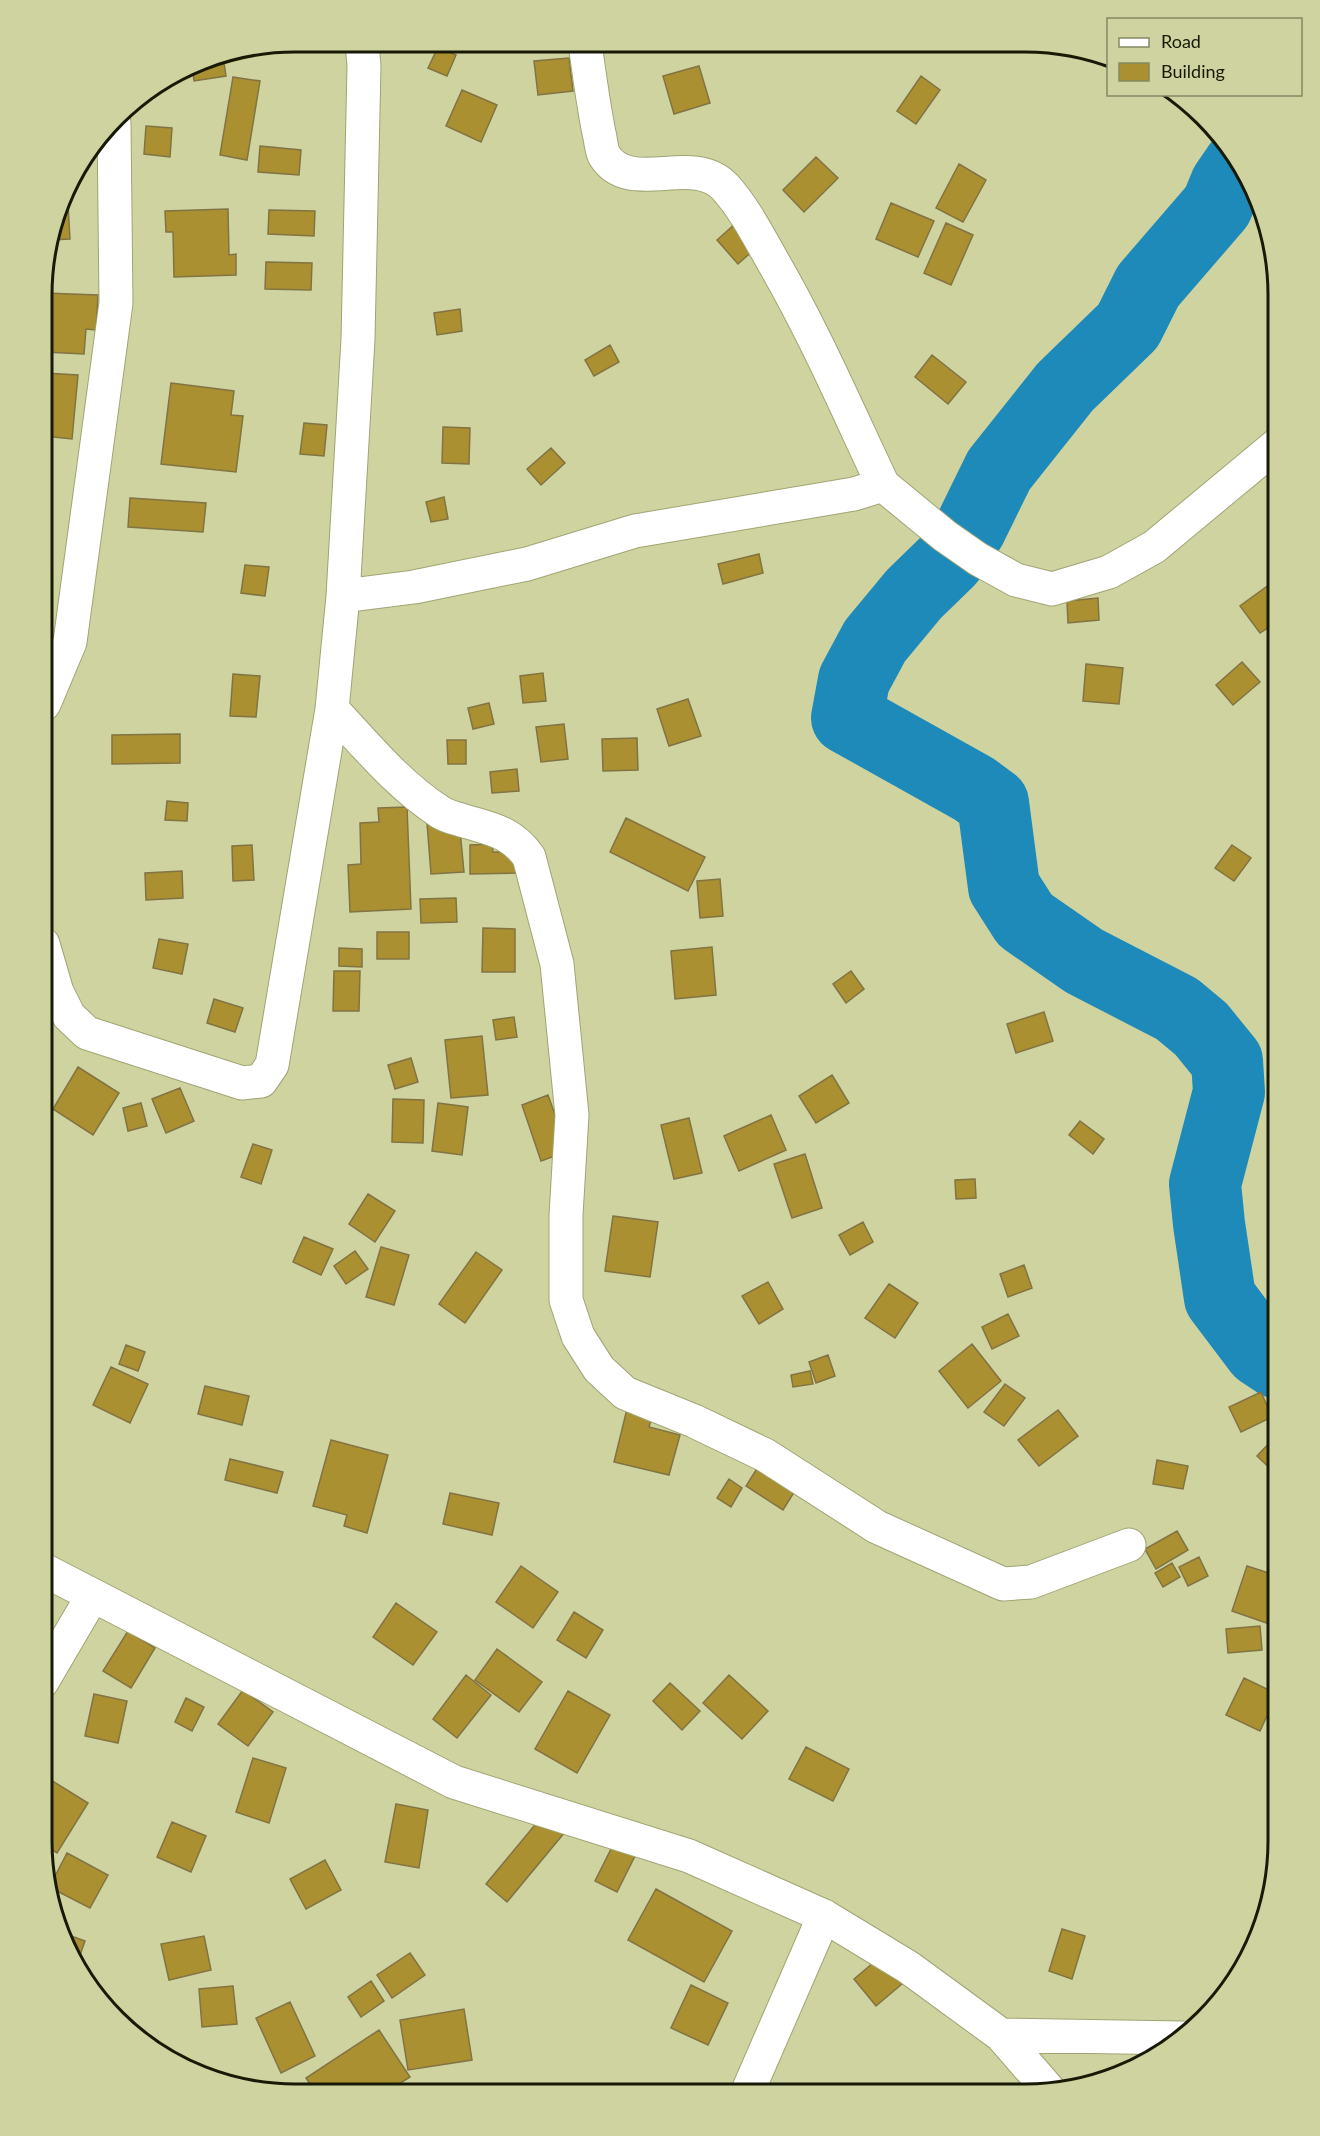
<svg xmlns="http://www.w3.org/2000/svg" width="1320" height="2136" viewBox="0 0 1320 2136" font-family="Lato,sans-serif">
<style>
.lines{fill:none;stroke-linecap:round;stroke-linejoin:round}
.river{stroke:#1d8ab9;stroke-width:72}
.building{fill:#aa9031;stroke:#827343;stroke-width:1.5}
.street-casing{stroke:#a0a573;stroke-width:35}
.street{stroke:#fff;stroke-width:33}
.rim{fill:none;stroke:#181a06;stroke-width:3}
</style>
<rect width="100%" height="100%" fill="#ced3a0"/>
<g class="lines">
<path class="river" d="M970,529L999,470L1065,387L1128,326L1148,286L1217,206L1226,184L1239,165
M949,560L914,594L875,641L854,680L847,718L974,789L993,803L1004,887L1025,920L1084,961L1177,1009L1201,1029L1227,1061L1229,1092L1205,1184L1209,1224L1220,1298L1260,1351L1278,1363"/>
</g>
<path class="building" d="M438,47L456,55L447,76L428,68Z
M223,56L226,76L194,81L192,65L199,61Z
M569,58L573,91L538,95L534,61Z
M699,66L710,103L674,114L663,76Z
M921,76L940,90L916,124L897,111Z
M233,77L260,81L247,160L220,155Z
M462,90L497,105L481,142L446,126Z
M146,126L172,128L170,157L144,154Z
M260,146L301,150L299,175L258,172Z
M816,157L838,178L804,212L783,190Z
M959,164L986,180L963,222L936,208Z
M891,203L934,221L918,257L876,239Z
M68,204L70,239L51,240L62,205Z
M228,209L229,255L236,254V275L174,277L173,232H166L165,211Z
M269,210L315,211L314,236L268,234Z
M736,223L757,247L738,264L717,240Z
M946,223L973,235L951,285L924,273Z
M266,262L312,263L311,290L265,289Z
M44,293L98,295L96,330L86,329L84,354L44,352Z
M460,309L462,331L437,335L434,313Z
M610,345L619,362L594,376L585,360Z
M932,355L966,382L948,404L915,377Z
M44,373L78,375L72,439L44,436Z
M171,383L234,391L231,415L243,416L236,472L161,464Z
M304,423L327,425L324,456L300,454Z
M443,427L470,428L469,464L442,463Z
M551,448L565,463L541,485L527,469Z
M444,497L448,519L431,522L426,502Z
M130,498L206,503L203,532L128,527Z
M759,554L763,573L723,584L718,564Z
M245,565L269,567L265,596L241,593Z
M1277,579L1278,621L1260,633L1240,606Z
M1098,598L1099,620L1068,623L1067,601Z
M1242,662L1260,682L1233,705L1216,685Z
M1086,664L1123,668L1119,704L1083,701Z
M543,673L546,701L523,703L520,676Z
M233,674L260,676L256,717L230,716Z
M688,699L701,736L669,746L657,709Z
M489,703L494,724L473,729L468,708Z
M564,724L568,759L541,762L536,727Z
M180,734V763L112,764V735Z
M637,738L638,770L603,771L602,739Z
M447,740H466V764H448Z
M517,769L519,791L492,793L490,772Z
M167,801L188,803L187,821L165,820Z
M407,807L411,909L350,912L348,865L361,864L360,823L379,822L378,808Z
M626,818L705,857L688,891L610,852Z
M459,820L464,872L431,874L427,823Z
M492,844L493,852H518L519,873L470,874V845Z
M252,845L254,880L233,881L232,846Z
M1232,845L1251,858L1234,881L1215,868Z
M182,871L183,898L146,900L145,873Z
M720,879L723,916L700,918L697,881Z
M456,898L457,922L421,923L420,899Z
M483,928L515,929V972H482Z
M377,932H409V959H377Z
M159,939L188,944L182,974L153,968Z
M712,947L716,995L675,999L671,951Z
M339,948L362,949V967L339,966Z
M334,971H360L359,1011H333Z
M851,971L864,989L846,1003L833,984Z
M214,999L243,1008L235,1032L207,1023Z
M1044,1012L1053,1041L1016,1053L1007,1024Z
M514,1017L517,1037L496,1040L493,1020Z
M482,1036L488,1095L451,1098L445,1040Z
M411,1058L418,1082L395,1089L388,1065Z
M78,1067L119,1093L93,1135L53,1109Z
M832,1075L849,1103L816,1123L799,1096Z
M180,1088L194,1121L166,1133L152,1099Z
M548,1095L568,1151L541,1161L522,1105Z
M393,1099L424,1100L423,1143L392,1142Z
M141,1103L147,1126L128,1131L123,1108Z
M438,1103L468,1107L462,1155L432,1151Z
M771,1115L786,1150L739,1171L724,1136Z
M689,1118L702,1173L674,1179L661,1125Z
M1080,1121L1104,1139L1093,1154L1069,1135Z
M253,1144L272,1150L261,1184L241,1177Z
M805,1154L822,1208L792,1218L774,1164Z
M975,1179L976,1198L956,1199L955,1180Z
M368,1194L395,1211L375,1242L349,1224Z
M613,1216L658,1222L650,1277L605,1271Z
M863,1222L873,1242L850,1255L839,1235Z
M304,1237L333,1249L321,1275L293,1262Z
M381,1247L409,1255L394,1305L366,1297Z
M355,1251L368,1269L346,1284L334,1266Z
M476,1252L502,1270L465,1323L439,1304Z
M1024,1265L1032,1288L1008,1297L1000,1274Z
M768,1282L783,1309L759,1324L742,1296Z
M889,1284L918,1303L895,1338L865,1318Z
M1008,1314L1019,1336L992,1349L982,1327Z
M972,1344L1001,1381L968,1408L939,1371Z
M126,1345L145,1352L138,1371L119,1364Z
M828,1355L835,1376L816,1383L809,1362Z
M111,1367L148,1384L130,1423L93,1405Z
M810,1371L813,1384L793,1387L791,1375Z
M1005,1384L1025,1398L1004,1426L984,1412Z
M205,1386L249,1396L242,1425L198,1414Z
M1261,1392L1272,1417L1241,1432L1229,1407Z
M627,1409L652,1416L649,1427L680,1435L669,1475L614,1462Z
M1058,1410L1078,1436L1039,1466L1018,1440Z
M1275,1437L1278,1439V1471L1275,1473L1257,1456Z
M331,1440L388,1455L367,1533L344,1526L347,1515L313,1506Z
M230,1459L283,1472L277,1493L225,1480Z
M1157,1460L1188,1466L1183,1489L1153,1484Z
M761,1462L798,1486L783,1510L746,1486Z
M729,1479L742,1488L731,1507L717,1498Z
M450,1493L499,1503L492,1535L443,1524Z
M1177,1531L1188,1550L1156,1569L1145,1549Z
M1199,1557L1208,1576L1188,1586L1179,1567Z
M1172,1563L1180,1577L1163,1587L1155,1573Z
M521,1566L558,1592L533,1628L496,1602Z
M1247,1566L1278,1576V1627L1232,1611Z
M396,1603L437,1632L413,1665L373,1637Z
M574,1612L603,1630L586,1658L557,1640Z
M1260,1626L1262,1650L1228,1653L1226,1629Z
M128,1631L155,1648L131,1688L103,1671Z
M497,1649L542,1682L519,1712L475,1680Z
M466,1675L491,1695L457,1738L433,1719Z
M729,1675L768,1711L742,1739L703,1703Z
M1244,1678L1277,1694L1260,1731L1226,1715Z
M670,1683L700,1711L682,1730L653,1701Z
M243,1690L273,1712L248,1746L218,1724Z
M568,1691L610,1715L577,1773L535,1749Z
M94,1694L127,1701L118,1743L85,1736Z
M186,1698L204,1707L192,1731L175,1722Z
M806,1747L849,1769L833,1801L789,1779Z
M253,1758L286,1768L269,1823L236,1812Z
M46,1777L88,1803L57,1853L43,1844L42,1840V1783Z
M396,1804L428,1810L419,1868L385,1862Z
M544,1814L565,1832L507,1902L486,1884Z
M172,1822L206,1836L191,1872L157,1857Z
M613,1845L635,1856L617,1892L595,1881Z
M67,1853L108,1875L90,1908L51,1888V1884Z
M325,1860L341,1890L306,1909L290,1879Z
M656,1889L732,1931L704,1982L628,1940Z
M1062,1929L1085,1936L1072,1979L1049,1971Z
M60,1932L85,1941L77,1964L61,1937Z
M204,1936L211,1970L169,1980L161,1944Z
M410,1953L425,1975L392,1998L377,1975Z
M880,1957L902,1984L876,2006L854,1979Z
M371,1981L384,2001L361,2017L348,1997Z
M691,1985L728,2003L708,2045L671,2028Z
M233,1986L237,2024L202,2027L199,1989Z
M290,2002L315,2056L281,2073L256,2018Z
M464,2009L472,2060L408,2070L400,2020Z
M379,2030L410,2077L386,2092H315L306,2078Z"/>
<g class="lines">
<g class="street-casing">
<path id="street" d="M585,43C589,73 593,103 599,133C601,140 601,149 604,155C629,197 693,152 725,187C744,208 758,235 772,260C814,332 847,409 883,485
M343,596L414,587L527,564L635,531L854,494L883,485L945,536L978,559L1016,580L1052,589L1109,572L1154,547L1278,444
M44,704L70,642L116,303L114,123
M332,709C366,745 398,785 440,812C446,816 454,818 461,820C490,829 511,831 529,857L557,964L572,1115L566,1215V1300L578,1336L599,1369L625,1393L694,1421L765,1455L877,1527L1003,1584L1031,1582L1129,1545
M43,944L57,992L69,1016L87,1033L242,1083L261,1081L272,1065L332,709L343,596L358,339L364,66L362,42
M42,1569L454,1782L689,1856L824,1916L908,1967L1001,2035L1048,2089
M42,1682L93,1595
M1001,2035L1182,2038
M747,2093L824,1916"/>
</g>
<use href="#street" class="street"/>
</g>
<path d="M0 0H1320V2136H0ZM295 52H1025A243 243 0 0 1 1268 295V1841A243 243 0 0 1 1025 2084H295A243 243 0 0 1 52 1841V295A243 243 0 0 1 295 52Z" fill="#ced3a0" fill-rule="evenodd"/>
<path class="rim" d="M295 52H1025A243 243 0 0 1 1268 295V1841A243 243 0 0 1 1025 2084H295A243 243 0 0 1 52 1841V295A243 243 0 0 1 295 52Z"/>
<rect x="1107" y="18" width="195" height="78" fill="#ced3a0" stroke="#858962" stroke-width="1.5"/>
<rect x="1119" y="38" width="30" height="9" fill="#ffffff" stroke="#858962" stroke-width="1.5"/>
<text x="1161" y="48" font-size="18" fill="#181a06">Road</text>
<rect x="1119" y="63" width="30" height="18" fill="#aa9031" stroke="#858962" stroke-width="1.5"/>
<text x="1161" y="78" font-size="18" fill="#181a06">Building</text>
</svg>
